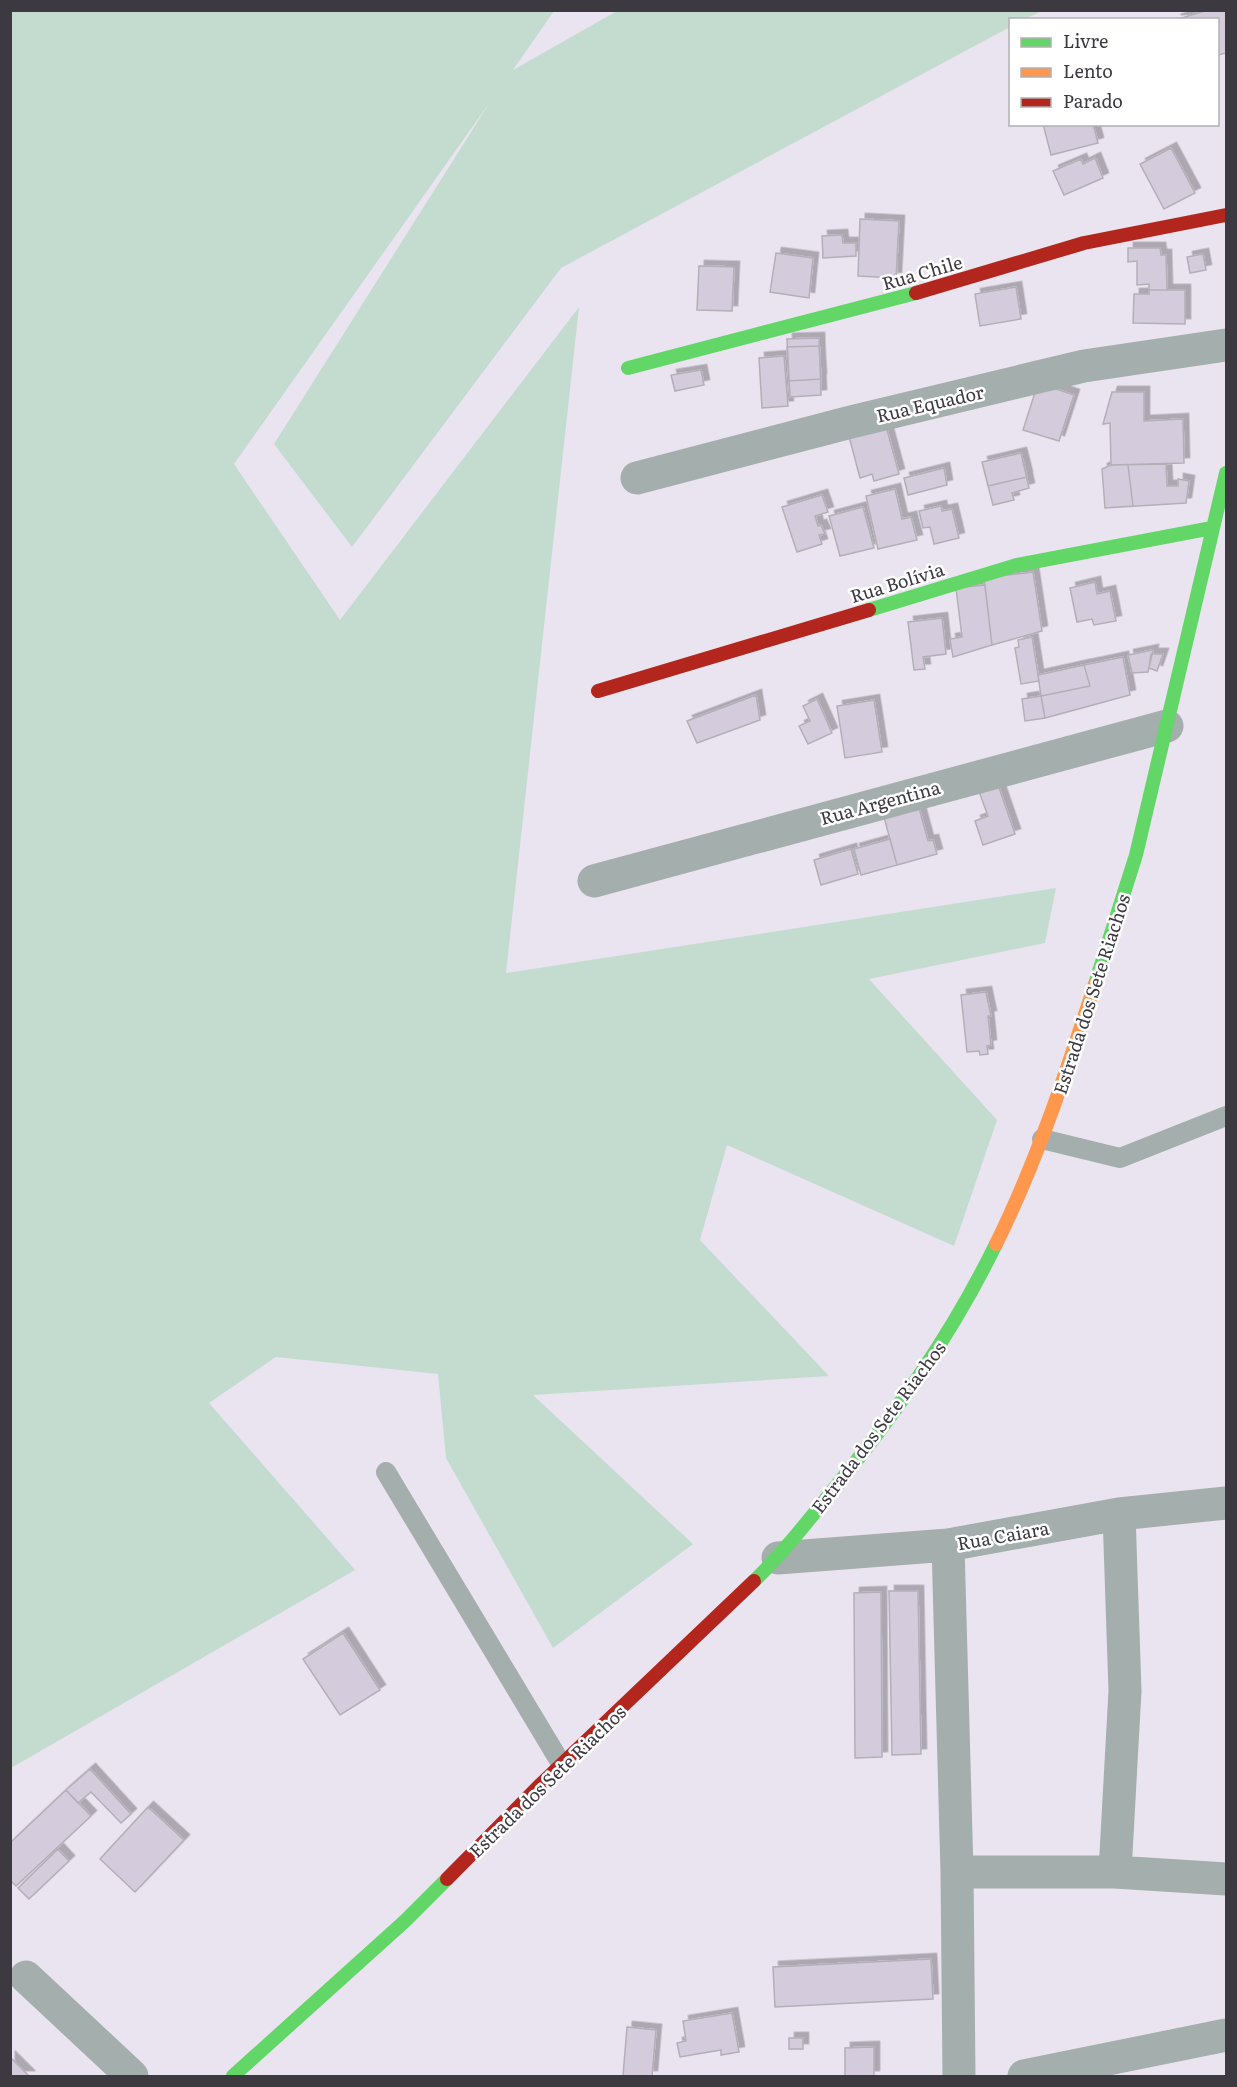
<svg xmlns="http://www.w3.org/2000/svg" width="1237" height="2087" viewBox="0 0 1237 2087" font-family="Literata,serif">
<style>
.green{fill:#c3dccf}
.building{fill:#d4ccdc;stroke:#b3afb7;stroke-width:1.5;filter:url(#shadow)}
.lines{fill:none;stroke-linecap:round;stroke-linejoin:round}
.lane{stroke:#a4aeac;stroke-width:20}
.street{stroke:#a4aeac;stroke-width:33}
.fast{stroke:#63d668;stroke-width:14}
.slow{stroke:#ff974d;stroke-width:14}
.jam{stroke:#b3261e;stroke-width:14}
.labels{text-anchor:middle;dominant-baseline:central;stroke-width:5;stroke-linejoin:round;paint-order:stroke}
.street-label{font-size:18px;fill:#3c3940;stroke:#fff}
</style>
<defs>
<filter id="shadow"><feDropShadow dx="5.5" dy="-5.5" stdDeviation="0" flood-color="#0004"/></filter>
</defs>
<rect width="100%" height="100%" fill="#eae4f0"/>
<path class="green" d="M11,10L554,11L513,70L617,11H1042L1025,19L1010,20V27L561,268L352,547L274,444L490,102L234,464L340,620L579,307L506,973L1056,888L1045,943L869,979L997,1120L954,1246L727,1145L700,1240L829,1376L533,1395L693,1544L553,1648L446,1458L438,1374L276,1357L209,1403L355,1570L11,1768Z"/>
<path class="building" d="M1208,10H1226V53L1218,55V20H1175Z
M1043,124H1093L1098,143L1051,155Z
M1171,148L1195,193L1164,209L1140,164Z
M1095,158L1103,178L1064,195L1053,171L1081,159L1083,164Z
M860,219L899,221L896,278L858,276Z
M842,235L843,243H856V256L823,258L822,236Z
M1128,248H1160L1161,255H1166L1167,290H1149V284L1137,285V261L1128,262Z
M776,253L813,258L809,298L770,292Z
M1203,254L1206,270L1190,273L1187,257Z
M699,266L734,267L732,311L697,310Z
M1016,287L1021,319L980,326L975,294Z
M1149,290H1185V324L1133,323L1134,294H1149Z
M819,338L821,395L790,397L787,339Z
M819,346L821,379L789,381L787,347Z
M784,356L788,406L762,408L759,358Z
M701,370L704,385L675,391L671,375Z
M1038,383L1074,395L1059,441L1023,430Z
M1112,392H1144V421L1183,419L1184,463L1111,465L1110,423L1103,424Z
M883,415L899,474L874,481L872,474L860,478L846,425Z
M1021,453L1029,488L1012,493L1014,500L993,505L982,462Z
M1021,453L1027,477L988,486L982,462Z
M1166,464L1167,486H1178V479L1189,481L1186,503L1105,508L1102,469L1111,465Z
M1111,465H1128L1133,506L1105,508L1102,469Z
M944,468L947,485L908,495L904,478Z
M895,489L902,519L911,517L917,540L878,549L866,496Z
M822,495L828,512L815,516L818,526L821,525L825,534L819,535L822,544L797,552L782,507Z
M941,506L942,511L952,509L959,538L934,544L930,527L923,528L919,511Z
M863,507L874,548L840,556L829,516Z
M1033,572L1042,631L992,645L984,578Z
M1095,582L1097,594L1110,591L1116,621L1094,625L1092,619L1077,622L1070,588Z
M985,585L992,645L953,657L950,639L962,637L956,588Z
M942,618L946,654L923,657L925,669L914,670L908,622Z
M1032,637L1039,681L1021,684L1015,648L1019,647L1018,640Z
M1153,650L1148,672L1132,673L1128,655Z
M1151,654H1163L1157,671L1149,668Z
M1123,657L1130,695L1045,718L1041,696L1090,686L1084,665Z
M1084,665L1090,686L1041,696L1038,675Z
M756,695L760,720L697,743L687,721Z
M1041,696L1045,718L1025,721L1022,699Z
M817,699L832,733L808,744L799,726L810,721L803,706Z
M874,700L882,752L845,758L837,706Z
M996,779L1015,834L983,845L975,821L988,816L977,786Z
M916,797L928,841L933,840L937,854L897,865L881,806Z
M890,839L897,865L861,875L854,849Z
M851,849L858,874L821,885L814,860Z
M986,992L991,1016H988L991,1045L987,1046L988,1054L980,1055L979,1051L967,1052L961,995Z
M889,1591H918L921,1754L892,1755Z
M881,1592L882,1757L855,1758L854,1593Z
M343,1633L380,1690L340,1715L303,1659Z
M90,1769L131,1814L121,1823L91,1792L78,1803L66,1790Z
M66,1790L91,1816L16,1886L10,1880V1843Z
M148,1807L184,1840L135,1892L100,1859Z
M58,1849L69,1861L29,1899L18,1888Z
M931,1959L933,1999L775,2007L773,1967Z
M732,2013L739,2052L721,2055V2050L680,2057L677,2043L686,2041L683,2021Z
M627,2027L656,2030L652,2076H623Z
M789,2038H803V2049H789Z
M874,2047V2076H845V2048Z
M10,2057L29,2076H10Z"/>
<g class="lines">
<path class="lane" d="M1042,1139L1120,1158L1226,1116
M386,1472L562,1765"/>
<path class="street" d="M637,478L851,422L1084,366L1226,345
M594,881L1167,726
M948,1545L957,1872L959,2076
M778,1558L948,1545L1119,1514L1226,1503
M957,1872H1115L1226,1879
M1115,1872L1125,1691L1119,1514
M26,1977L132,2076
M1024,2076L1226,2035"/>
<path class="fast" d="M628,368L916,293
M869,610L1017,565L1212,528
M1095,984L1136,855L1226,473
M754,1581C785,1551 811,1517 838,1484C900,1407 952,1334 996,1244
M233,2076L405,1921L447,1879"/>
<path class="slow" d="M996,1244C1037,1161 1066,1073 1095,984"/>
<path class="jam" d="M916,293L1084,243L1226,215
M598,691L869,610
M447,1879L541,1784L754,1581"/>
</g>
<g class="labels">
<g class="street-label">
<text transform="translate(922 272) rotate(-16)">Rua Chile</text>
<text transform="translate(930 403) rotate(-13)">Rua Equador</text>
<text transform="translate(897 582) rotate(-17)">Rua Bolívia</text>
<text transform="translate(880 802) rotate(-15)">Rua Argentina</text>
<text transform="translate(1091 994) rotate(-72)">Estrada dos Sete Riachos</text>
<text transform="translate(878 1427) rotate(-53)">Estrada dos Sete Riachos</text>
<text transform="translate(1003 1535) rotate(-10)">Rua Caiara</text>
<text transform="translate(547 1781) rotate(-44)">Estrada dos Sete Riachos</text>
</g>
</g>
<rect width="1237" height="2087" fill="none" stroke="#3c3940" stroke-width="24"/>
<rect x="1009" y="18" width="210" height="108" fill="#ffffff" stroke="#b1b0b3" stroke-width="1.5"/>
<rect x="1021" y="38" width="30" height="9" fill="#63d668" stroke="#b1b0b3" stroke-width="1.5"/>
<text x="1063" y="48" font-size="18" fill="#3c3940">Livre</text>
<rect x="1021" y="68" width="30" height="9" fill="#ff974d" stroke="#b1b0b3" stroke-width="1.5"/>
<text x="1063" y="78" font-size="18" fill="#3c3940">Lento</text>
<rect x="1021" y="98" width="30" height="9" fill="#b3261e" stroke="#b1b0b3" stroke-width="1.5"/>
<text x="1063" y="108" font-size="18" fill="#3c3940">Parado</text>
</svg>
